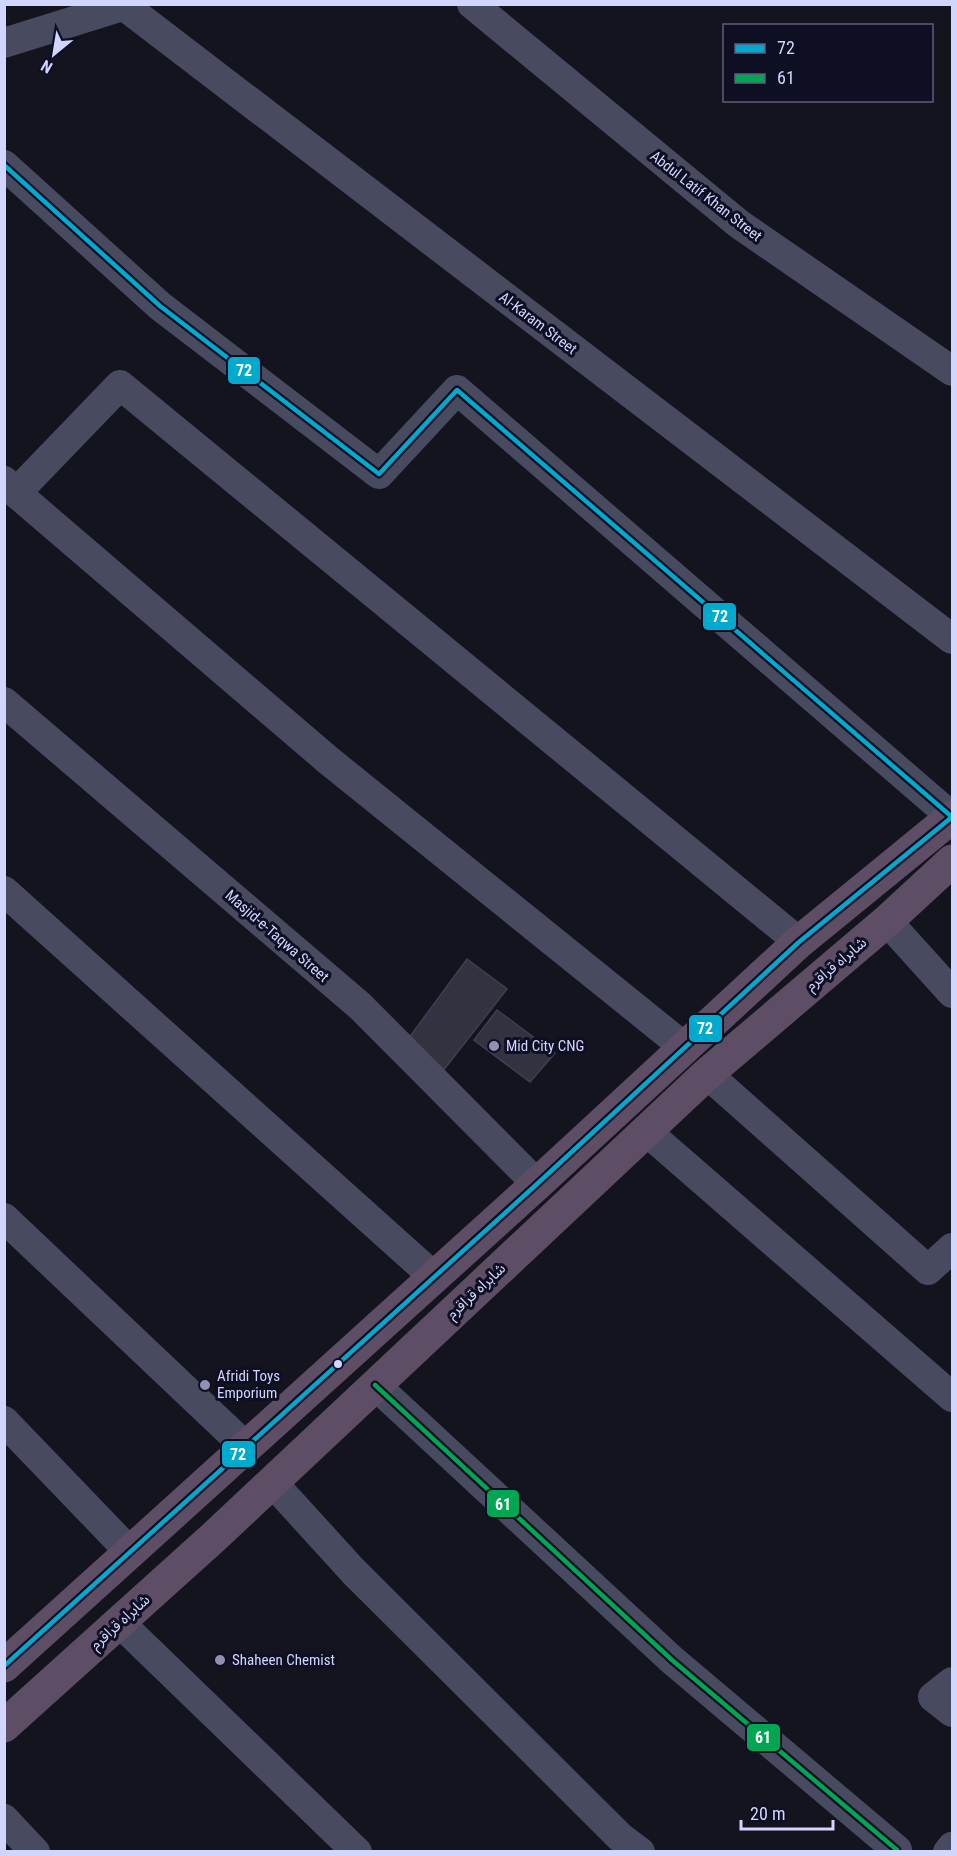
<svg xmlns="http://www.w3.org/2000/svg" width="957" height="1856" viewBox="0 0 957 1856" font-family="'Roboto Condensed','Noto Sans Arabic',sans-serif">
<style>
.building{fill:#323241;stroke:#3e3f52;stroke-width:1.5}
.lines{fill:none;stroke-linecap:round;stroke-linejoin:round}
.street{stroke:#484b60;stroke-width:30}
.highway{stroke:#5d4d65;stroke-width:33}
.bus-1-casing{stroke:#0f0f24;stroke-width:9}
.bus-2-casing{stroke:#0f0f24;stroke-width:9}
.bus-1{stroke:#00a9ce;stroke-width:4.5}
.bus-2{stroke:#00a651;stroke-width:4.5}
.poi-dot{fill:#9091b0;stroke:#0f0f24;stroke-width:2}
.bus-dot{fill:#d2d5fe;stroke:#0f0f24;stroke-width:2}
.labels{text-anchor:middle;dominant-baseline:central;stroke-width:6;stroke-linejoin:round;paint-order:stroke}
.street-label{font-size:15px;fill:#d2d5fe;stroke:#0f0f24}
.poi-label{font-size:15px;fill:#d2d5fe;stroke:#0f0f24;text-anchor:start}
.line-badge{stroke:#0f0f24;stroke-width:2}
.badge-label{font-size:16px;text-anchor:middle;font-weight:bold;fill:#fff}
</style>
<rect width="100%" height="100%" fill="#14141f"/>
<path class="building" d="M467,959L507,989L439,1076L403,1046Z
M497,1010L555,1053L530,1082L474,1040Z"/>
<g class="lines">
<path class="street" d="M122,4L952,639
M472,4L739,224L952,371
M4,43L129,4
M4,165L160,306L379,474L457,390L952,817
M4,481L16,493L328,760L684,1047
M16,493L120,385L799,942
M4,702L360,1006L537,1184
M4,891L434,1277
M887,921L952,993
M707,1074L928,1270L952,1248
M646,1131L952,1397
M4,1218L246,1447
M375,1385L672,1660L897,1850
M4,1421L130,1552
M272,1482L353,1571L620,1837L640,1852
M119,1622L357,1852
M952,1682L933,1697L952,1712
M4,1819L35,1852
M948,1852L952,1847"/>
<path class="highway" d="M4,1666L537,1184L799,942L952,817
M4,1726L215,1536L707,1074L887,921L952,861"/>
<g class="bus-1-casing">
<path id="bus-1" d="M4,165L160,306L379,474L457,390L952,817L799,942L537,1184L4,1666"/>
</g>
<g class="bus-2-casing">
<path id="bus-2" d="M375,1385L672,1660L897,1850"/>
</g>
<use href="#bus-1" class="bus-1"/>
<use href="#bus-2" class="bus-2"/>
</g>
<g class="poi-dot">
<circle cx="494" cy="1046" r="6"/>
<circle cx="205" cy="1385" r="6"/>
<circle cx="220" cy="1660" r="6"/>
</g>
<circle class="bus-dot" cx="338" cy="1364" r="5"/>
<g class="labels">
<g class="street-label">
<text transform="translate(706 196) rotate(38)">Abdul Latif Khan Street</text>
<text transform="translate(538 323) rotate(37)">Al-Karam Street</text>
<text transform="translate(277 936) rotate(41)">Masjid-e-Taqwa Street</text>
<text transform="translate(836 964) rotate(-40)">شاہراہ قراقرم</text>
<text transform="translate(476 1291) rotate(-43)">شاہراہ قراقرم</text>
<text transform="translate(120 1622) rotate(-42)">شاہراہ قراقرم</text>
</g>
<g class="poi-label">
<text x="506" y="1046">Mid City CNG</text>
<text x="217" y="1376">Afridi Toys<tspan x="217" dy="17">Emporium</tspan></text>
<text x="232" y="1660">Shaheen Chemist</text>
</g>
</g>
<g class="line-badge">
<rect x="227" y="356" width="34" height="29" rx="6" fill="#00a9ce"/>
<rect x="702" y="602" width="35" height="29" rx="6" fill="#00a9ce"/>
<rect x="688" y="1014" width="35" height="29" rx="6" fill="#00a9ce"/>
<rect x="221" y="1440" width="35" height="28" rx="6" fill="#00a9ce"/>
<rect x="486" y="1489" width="34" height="29" rx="6" fill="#00a651"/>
<rect x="746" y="1723" width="35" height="29" rx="6" fill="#00a651"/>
</g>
<g class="badge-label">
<text x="244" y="376">72</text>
<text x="720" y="622">72</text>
<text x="705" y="1034">72</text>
<text x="238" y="1460">72</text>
<text x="503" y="1510">61</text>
<text x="763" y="1743">61</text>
</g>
<rect width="957" height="1856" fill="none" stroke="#d2d5fe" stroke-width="12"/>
<rect x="723" y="24" width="210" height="78" fill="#0f0f24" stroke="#5d5e7b" stroke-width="1.5"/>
<rect x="735" y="44" width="30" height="9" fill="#00a9ce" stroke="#5d5e7b" stroke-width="1.5"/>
<text x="777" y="54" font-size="18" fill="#d2d5fe">72</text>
<rect x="735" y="74" width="30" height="9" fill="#00a651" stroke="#5d5e7b" stroke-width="1.5"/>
<text x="777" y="84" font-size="18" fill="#d2d5fe">61</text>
<g transform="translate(54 54) rotate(210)" stroke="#0f0f24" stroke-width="4.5" paint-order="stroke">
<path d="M0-4.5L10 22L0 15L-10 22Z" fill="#d2d5fe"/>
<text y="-9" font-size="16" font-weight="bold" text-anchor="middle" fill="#d2d5fe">N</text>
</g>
<path d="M741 1820v9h92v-9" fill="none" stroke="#d2d5fe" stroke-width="3"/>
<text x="750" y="1820" font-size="18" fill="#d2d5fe" stroke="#0f0f24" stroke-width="4.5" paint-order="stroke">20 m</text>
</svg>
